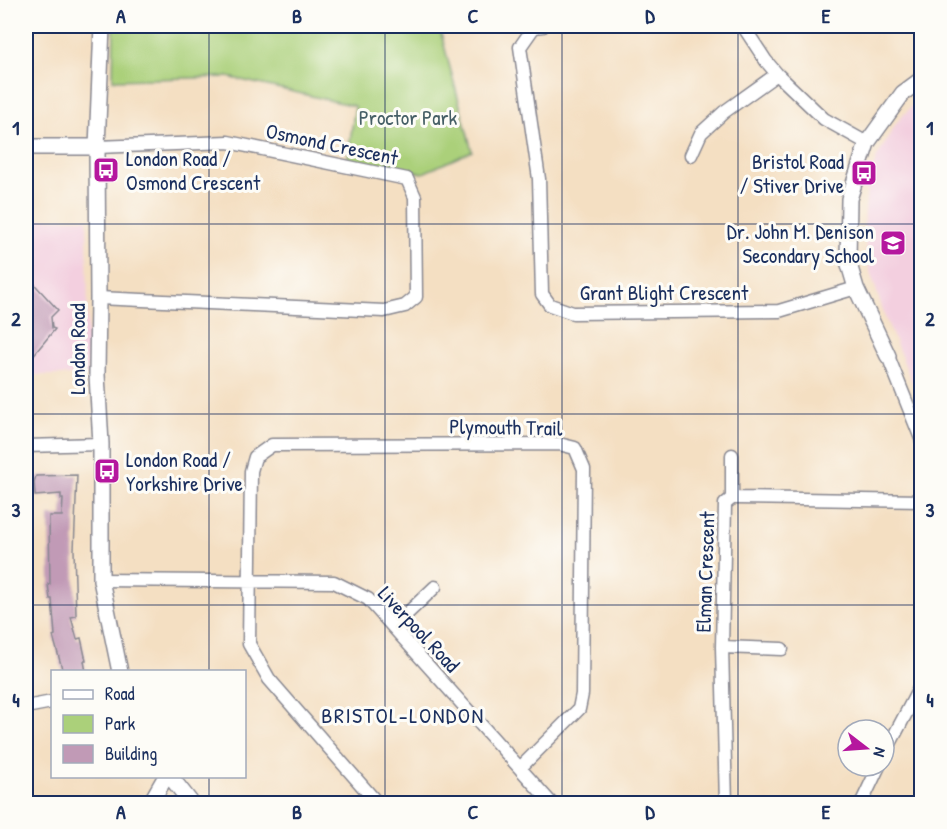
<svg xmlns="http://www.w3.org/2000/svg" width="947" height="829" viewBox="0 0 947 829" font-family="'Patrick Hand',sans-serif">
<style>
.built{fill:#f3cfdf}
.green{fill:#abd07a;stroke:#63806c;stroke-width:1.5}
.building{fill:#c19ab6}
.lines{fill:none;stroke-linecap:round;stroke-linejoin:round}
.minor-casing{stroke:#888790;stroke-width:15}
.tertiary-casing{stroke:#888790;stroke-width:18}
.minor{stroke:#fff;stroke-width:12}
.tertiary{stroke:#fff;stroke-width:15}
.grid{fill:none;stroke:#1b2f5e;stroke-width:1.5;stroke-opacity:0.55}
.labels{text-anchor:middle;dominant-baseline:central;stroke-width:6;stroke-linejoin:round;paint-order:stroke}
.park-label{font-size:21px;fill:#465f66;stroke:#fdfcf7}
.street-label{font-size:21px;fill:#1b2f5e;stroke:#fdfcf7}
.poi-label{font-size:21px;fill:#1b2f5e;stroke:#fdfcf7;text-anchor:start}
.neighbourhood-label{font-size:22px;letter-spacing:1.5px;fill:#1b2f5e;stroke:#fdfcf7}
.neatline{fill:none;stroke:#1b2f5e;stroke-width:2}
.grid-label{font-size:20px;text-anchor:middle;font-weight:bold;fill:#1b2f5e}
</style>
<rect width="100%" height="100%" fill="#fdfcf7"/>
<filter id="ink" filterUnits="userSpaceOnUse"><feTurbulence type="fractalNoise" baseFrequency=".0167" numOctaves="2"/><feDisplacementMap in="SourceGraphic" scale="12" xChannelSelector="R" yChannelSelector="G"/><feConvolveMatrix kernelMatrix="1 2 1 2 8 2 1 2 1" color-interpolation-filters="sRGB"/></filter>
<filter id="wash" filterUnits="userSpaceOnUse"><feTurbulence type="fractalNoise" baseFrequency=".008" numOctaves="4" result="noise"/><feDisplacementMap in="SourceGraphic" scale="24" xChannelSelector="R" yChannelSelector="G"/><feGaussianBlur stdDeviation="1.35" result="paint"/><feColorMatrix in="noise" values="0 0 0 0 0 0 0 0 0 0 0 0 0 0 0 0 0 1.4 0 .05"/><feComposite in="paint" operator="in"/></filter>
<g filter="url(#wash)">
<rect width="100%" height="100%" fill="#f4dfc2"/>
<path class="built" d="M921,96V404L885,317L867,262L864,224L867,189L876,159L897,122Z
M26,219H87L88,375H26Z"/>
<path class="green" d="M114,26H439L472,151L423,173L347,162L355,106L228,77L113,80Z"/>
<g id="blocks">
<path class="building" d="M26,275L58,310L51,317L52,328L55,329L31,358L26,356Z
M77,475L74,550L76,616L71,617L77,639L81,638L86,661H84L86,672H63L53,636L55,635L52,599H50L48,584H50L49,516H62L63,499H61V494L35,496L34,482L36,476Z"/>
</g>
</g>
<g filter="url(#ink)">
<use href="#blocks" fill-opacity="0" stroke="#888790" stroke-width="1.5"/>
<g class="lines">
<g class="minor-casing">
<path id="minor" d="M543,26L534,27L520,47L539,179L542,294L550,305L573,313L779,311L856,288
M743,26L766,61L777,74L824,119L867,143
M97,147L228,142L407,179L415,197L416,297L405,306L384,311L98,298
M691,155L701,133L724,112L777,74
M888,356L922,441
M26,446L101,444
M732,498V455
M101,580L334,582L368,599L552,804
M393,627L435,587
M722,647L782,649
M26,707L52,702
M884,755L922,683
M378,804L269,679L249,644L251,471L255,457L272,445L559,444L575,448L584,469L582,694L579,709L520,768
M726,804L722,647L725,504L732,498H738L922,501
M861,804L879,766"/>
</g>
<g class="tertiary-casing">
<path id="tertiary" d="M102,26L97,147L98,298L97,375L101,444V580L120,672
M26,147H97
M888,356L856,288L848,261L849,199L867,143L903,93L922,79
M170,776L192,804
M150,804L166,776"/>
</g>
<use href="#minor" class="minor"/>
<use href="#tertiary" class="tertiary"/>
</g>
</g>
<path class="grid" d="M209,26V672M385,26V804M562,26V804M738,26V804M26,224H922M26,414H922M26,605H922M209,776V804"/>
<defs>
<g id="bus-square" transform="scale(1.35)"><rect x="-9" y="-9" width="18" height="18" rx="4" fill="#b5179e" stroke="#fdfcf7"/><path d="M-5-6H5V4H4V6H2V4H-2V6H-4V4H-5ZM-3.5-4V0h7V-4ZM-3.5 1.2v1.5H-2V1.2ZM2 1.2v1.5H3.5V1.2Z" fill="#fff"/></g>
<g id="school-square" transform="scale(1.35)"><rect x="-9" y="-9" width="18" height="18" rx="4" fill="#b5179e" stroke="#fdfcf7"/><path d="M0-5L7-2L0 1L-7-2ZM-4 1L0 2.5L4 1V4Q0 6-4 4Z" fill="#fff"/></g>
</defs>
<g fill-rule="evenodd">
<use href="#bus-square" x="106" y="170"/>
<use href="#bus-square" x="864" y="173"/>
<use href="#school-square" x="893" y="243"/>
<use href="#bus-square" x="107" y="471"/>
</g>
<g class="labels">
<g class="park-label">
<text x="408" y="117">Proctor Park</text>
</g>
<g class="street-label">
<text transform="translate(332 144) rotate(12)">Osmond Crescent</text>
<text x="664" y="292">Grant Blight Crescent</text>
<text transform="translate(77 349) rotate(-90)">London Road</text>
<text transform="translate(506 427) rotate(1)">Plymouth Trail</text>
<text transform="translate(705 572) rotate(-88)">Elman Crescent</text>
<text transform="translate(419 629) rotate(47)">Liverpool Road</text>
</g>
<g class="poi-label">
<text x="126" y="158">London Road /<tspan x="126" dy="24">Osmond Crescent</tspan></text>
<text x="844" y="161" text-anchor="end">Bristol Road<tspan x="844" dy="24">/ Stiver Drive</tspan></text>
<text x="874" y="231" text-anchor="end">Dr. John M. Denison<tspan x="874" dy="24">Secondary School</tspan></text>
<text x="126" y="459">London Road /<tspan x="126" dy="24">Yorkshire Drive</tspan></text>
</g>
<g class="neighbourhood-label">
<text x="403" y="715">BRISTOL-LONDON</text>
</g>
</g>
<rect width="947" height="829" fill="none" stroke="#fdfcf7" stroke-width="66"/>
<rect x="51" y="670" width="195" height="108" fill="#fdfcf7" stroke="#a3aaba" stroke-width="1.5"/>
<rect x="63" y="690" width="30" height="9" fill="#ffffff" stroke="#a3aaba" stroke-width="1.5"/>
<text x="105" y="700" font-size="18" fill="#1b2f5e">Road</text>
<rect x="63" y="715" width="30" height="18" fill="#abd07a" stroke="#a3aaba" stroke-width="1.5"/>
<text x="105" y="730" font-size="18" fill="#1b2f5e">Park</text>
<rect x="63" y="745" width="30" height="18" fill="#c19ab6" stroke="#a3aaba" stroke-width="1.5"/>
<text x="105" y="760" font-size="18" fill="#1b2f5e">Building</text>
<g transform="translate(866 748) rotate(107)"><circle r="28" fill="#fdfcf7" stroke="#a3aaba" stroke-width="1.5"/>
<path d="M0-4.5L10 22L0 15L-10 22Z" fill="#b5179e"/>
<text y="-9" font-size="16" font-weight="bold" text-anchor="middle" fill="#1b2f5e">N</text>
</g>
<rect x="33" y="33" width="881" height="763" class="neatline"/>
<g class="grid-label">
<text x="121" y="23">A</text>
<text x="297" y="23">B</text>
<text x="473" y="23">C</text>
<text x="650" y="23">D</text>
<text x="826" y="23">E</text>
<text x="16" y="135">1</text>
<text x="930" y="135">1</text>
<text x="16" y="326">2</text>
<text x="930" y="326">2</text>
<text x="16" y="517">3</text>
<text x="930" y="517">3</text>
<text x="16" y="707">4</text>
<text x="930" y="707">4</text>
<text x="121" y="819">A</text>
<text x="297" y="819">B</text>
<text x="473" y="819">C</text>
<text x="650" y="819">D</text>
<text x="826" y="819">E</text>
</g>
</svg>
